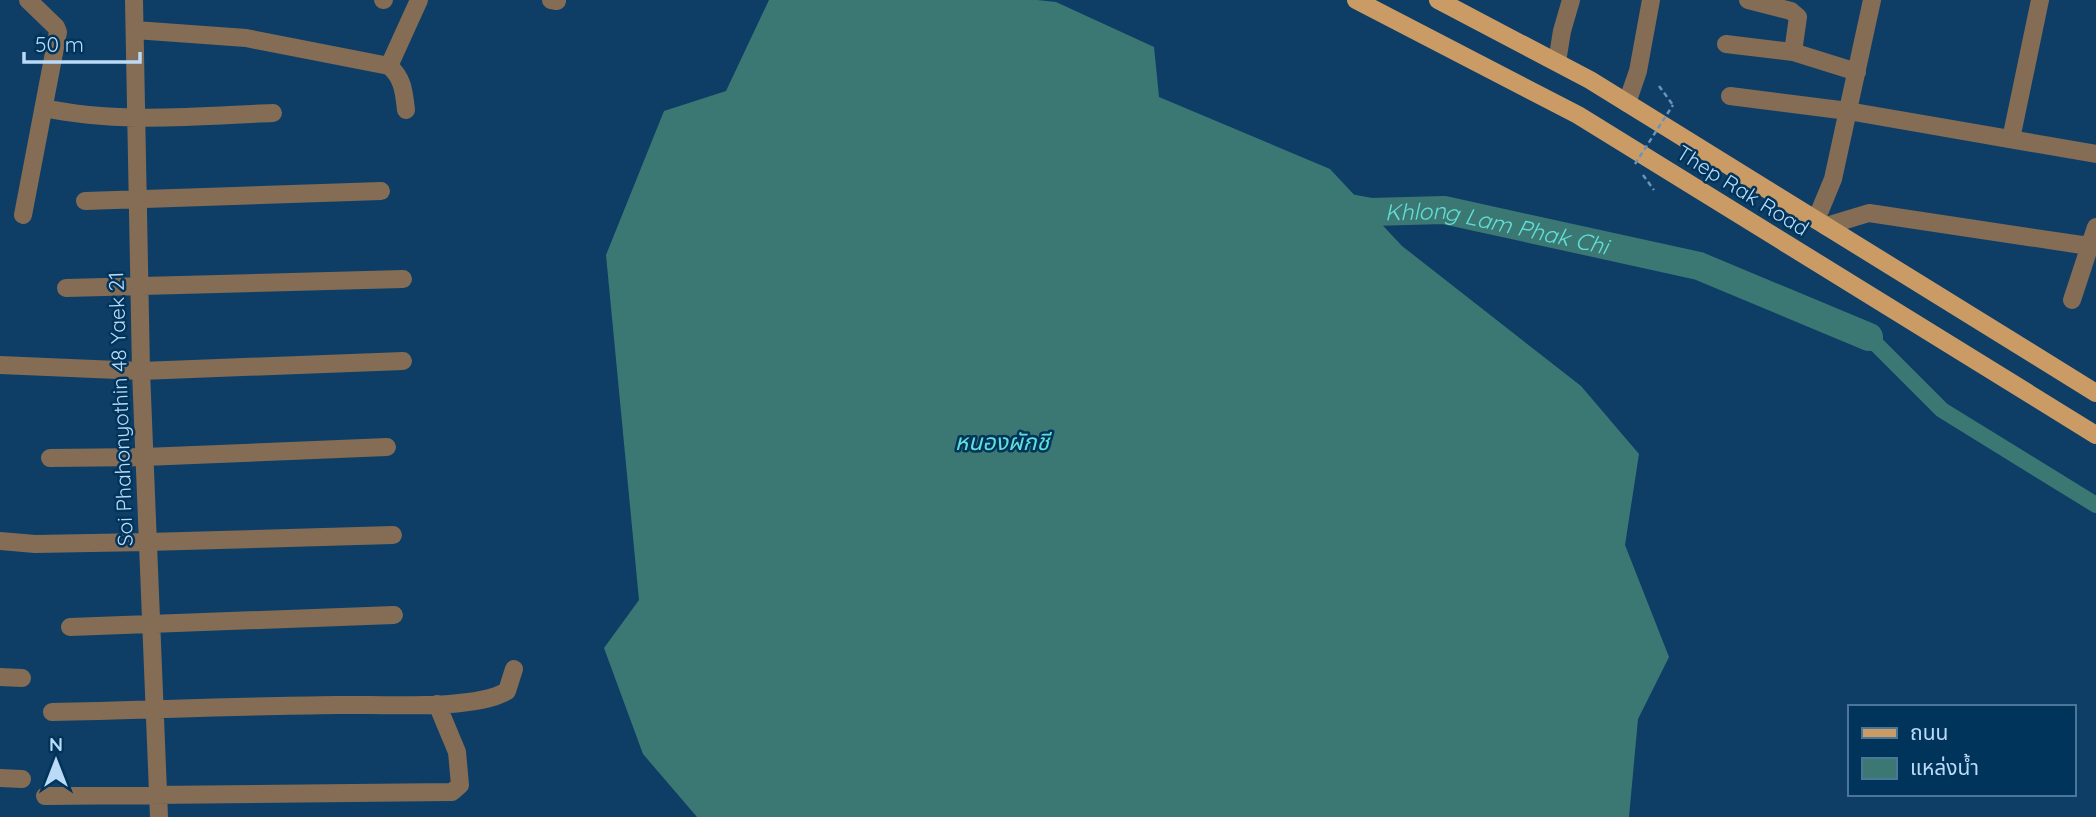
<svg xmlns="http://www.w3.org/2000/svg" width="2096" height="817" viewBox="0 0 2096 817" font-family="Quicksand,'Noto Sans Thai',sans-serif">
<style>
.water{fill:#3c7873}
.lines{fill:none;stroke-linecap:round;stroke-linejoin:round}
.canal{stroke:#3c7873;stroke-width:16}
.river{stroke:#3c7873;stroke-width:28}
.path{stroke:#6c93b5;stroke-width:2.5;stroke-dasharray:5 3.5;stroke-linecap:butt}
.minor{stroke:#846d54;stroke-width:18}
.major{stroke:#cb9b66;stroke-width:18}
.path-bridge{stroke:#6c93b5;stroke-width:2.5;stroke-dasharray:5 3.5;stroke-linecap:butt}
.labels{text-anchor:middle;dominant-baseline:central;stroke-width:5;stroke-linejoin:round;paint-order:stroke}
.street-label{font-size:21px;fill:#bbdaf8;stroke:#01345a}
.water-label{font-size:23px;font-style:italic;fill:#62dfd5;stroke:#01345a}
</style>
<rect width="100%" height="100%" fill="#0e3e66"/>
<path class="water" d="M769,0H1037L1056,2L1154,47L1159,97L1330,169L1402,246L1581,386L1639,454L1625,545L1669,657L1638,719L1629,817H697L643,754L604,648L639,600L606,255L664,111L726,91Z"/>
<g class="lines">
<path class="canal" d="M1869,337L1942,410L2096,505"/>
<path class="river" id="s1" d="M1333,205L1371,212L1444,210L1699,266L1869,337"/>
<path class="path" d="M1659,86L1673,105
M1643,175L1654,190"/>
<path class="minor" d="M134,0L141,371L159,817
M383,0H384
M551,0L557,1
M1748,0L1791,11L1798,17L1793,52L1857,72
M135,30L246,38L389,66C403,78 404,92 406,110
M1726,44L1793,52
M1557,62L1562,31L1571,0
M389,66L419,0
M1730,96L1848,111L2096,154
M1627,103L1638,71L1651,0
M44,108C119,124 198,116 273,113
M2011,139L2040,0
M85,201L381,191
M23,215L58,32L56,27L28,0
M1816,220L1833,179L1872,0
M1826,226L1869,213L2082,245L2091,244
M66,288L403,279
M2072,300L2096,227
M0,365L141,371L403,361
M50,458L144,457L387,447
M0,541L35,544L147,542L393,535
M70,627L394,615
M0,677L22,678
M52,712C147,710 242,706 337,705C377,704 475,711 507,691L514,669
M0,778L22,779
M45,796L452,792L460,785L457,752L437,704"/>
<path class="major" d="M1356,0L1578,115L2096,435
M1438,0L1590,80L2096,393"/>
<path class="path-bridge" d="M1635,164L1673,105"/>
</g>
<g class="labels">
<g class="street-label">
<text transform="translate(1743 190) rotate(32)">Thep Rak Road</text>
<text transform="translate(120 409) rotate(-92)">Soi Phahonyothin 48 Yaek 21</text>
</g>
<g class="water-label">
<text stroke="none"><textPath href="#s1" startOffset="166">Khlong Lam Phak Chi</textPath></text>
<text x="1002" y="441">หนองผักชี</text>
</g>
</g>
<rect x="1848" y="705" width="228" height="91" fill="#01345a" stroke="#4b7699" stroke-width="2"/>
<rect x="1862" y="728" width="35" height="10" fill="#cb9b66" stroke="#4b7699" stroke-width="2"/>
<text x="1910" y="740" font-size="21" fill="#bbdaf8">ถนน</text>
<rect x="1862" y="758" width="35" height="21" fill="#3c7873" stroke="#4b7699" stroke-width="2"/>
<text x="1910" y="775" font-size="21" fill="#bbdaf8">แหล่งน้ำ</text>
<g transform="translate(56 761)" stroke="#01345a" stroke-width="5" paint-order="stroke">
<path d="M0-5L12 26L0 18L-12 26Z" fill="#bbdaf8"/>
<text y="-10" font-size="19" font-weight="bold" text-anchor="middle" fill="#bbdaf8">N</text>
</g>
<path d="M24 52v10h116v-10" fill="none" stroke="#bbdaf8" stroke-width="3.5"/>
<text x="35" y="52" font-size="21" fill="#bbdaf8" stroke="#01345a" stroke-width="5" paint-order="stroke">50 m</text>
</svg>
